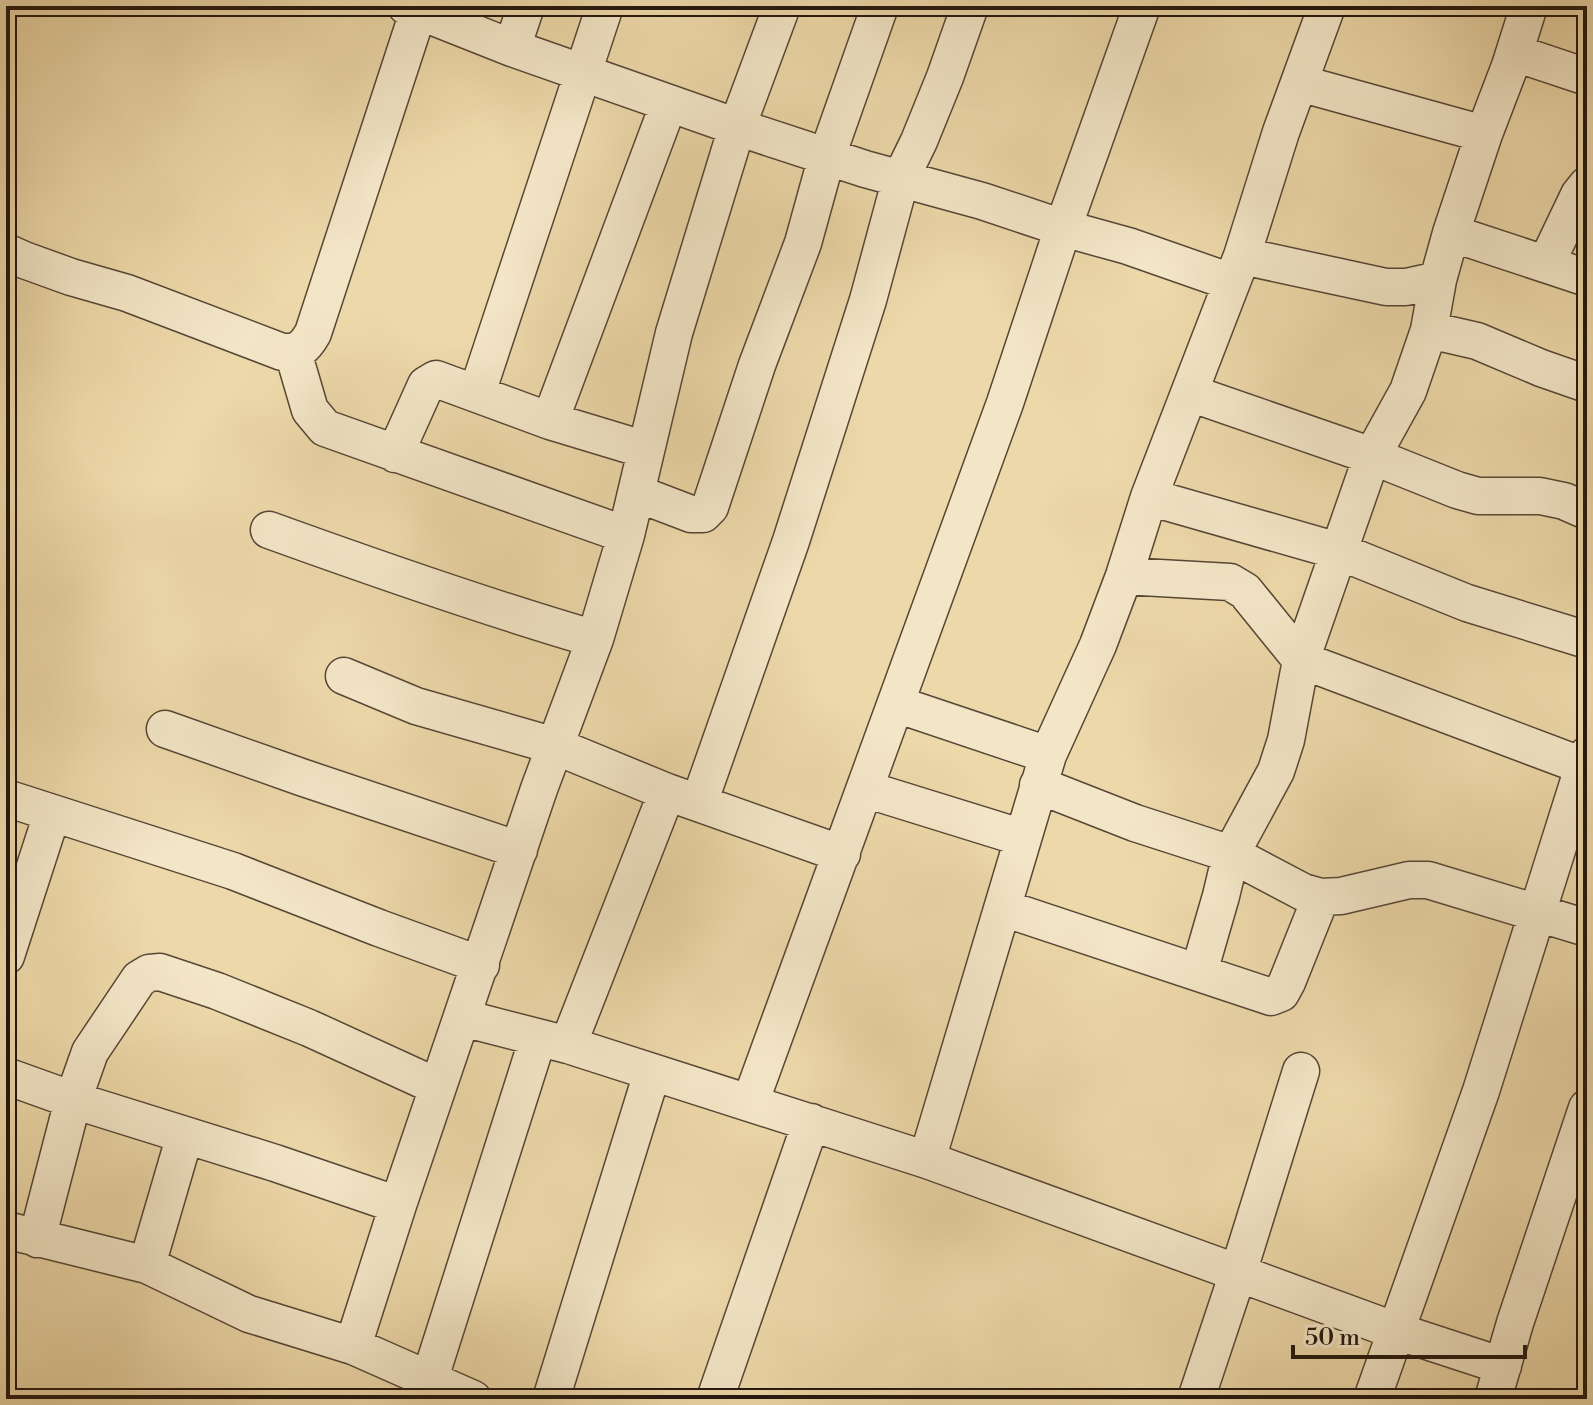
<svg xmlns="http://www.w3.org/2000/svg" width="1593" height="1405" viewBox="0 0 1593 1405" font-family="'Libre Bodoni',serif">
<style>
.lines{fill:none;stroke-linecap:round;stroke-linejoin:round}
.minor-casing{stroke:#564736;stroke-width:39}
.minor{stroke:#f3e6c7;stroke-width:36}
</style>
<rect width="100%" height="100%" fill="#edd8a9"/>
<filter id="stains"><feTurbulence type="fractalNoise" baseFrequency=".0025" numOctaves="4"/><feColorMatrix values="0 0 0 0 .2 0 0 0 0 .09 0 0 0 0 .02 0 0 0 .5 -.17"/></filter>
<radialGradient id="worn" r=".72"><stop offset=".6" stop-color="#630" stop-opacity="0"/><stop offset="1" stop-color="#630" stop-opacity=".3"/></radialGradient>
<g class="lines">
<g class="minor-casing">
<path id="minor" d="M406,6L512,48L737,127L865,169L982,201L1063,228L1128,246L1231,282
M512,48L526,6
M1515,53L1587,77
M1299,83L1484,134
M1451,233L1587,278
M6,252L24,260L71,277L127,293L282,352C299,353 305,347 313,333L420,6
M1242,256L1386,287H1406L1438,280
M1546,264L1579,195L1587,185
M1429,330L1477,341L1541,368L1587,384
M293,352L310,410L325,428L626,535
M477,393L605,6
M1190,393L1372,456L1457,490L1478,496H1540L1564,501L1587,511
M550,421L669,103
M395,454L426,385L436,379L550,421L646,450
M636,493L691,514H703L710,507L757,365L803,243L827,156L880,6
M1149,497L1338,551L1467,603L1587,640
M269,530C377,569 485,607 595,639
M1124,576L1230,582L1245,591L1301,660L1583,766L1587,780
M344,676L416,706L555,746L667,792L842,854
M896,704L1048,755
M165,729L301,777L519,850
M1038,785L1135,823L1231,854L1303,892L1321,897L1341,896L1409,880H1428L1587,928
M865,789L1023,838
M6,798L233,871L379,928L481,965
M699,803L791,541L868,300L901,178L919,141L945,77L970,6
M1003,908L1271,997L1281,993L1287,982L1321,897
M6,956L52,814
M1199,972L1221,896L1231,854L1276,771L1286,740L1301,660L1372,456L1408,391L1429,330L1438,280L1451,233L1484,134L1510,66L1529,6
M463,1018L568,1045L927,1160L1238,1273L1301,1071
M568,1045L667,792
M6,1076L73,1100L275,1163L398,1205
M750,1103L1005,403L1063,228L1142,6
M927,1160L1048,755L1098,645L1124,576L1149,497L1242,256L1281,132L1327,6
M6,1230L147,1265L249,1314L353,1346L473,1399
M37,1239L73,1100L90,1052L139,979L149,973L160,972L217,991L309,1028L438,1087
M147,1265L185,1135
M353,1346L398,1205L539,789L595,639L626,535L674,333L737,127L782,6
M429,1381L538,1038
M551,1399L652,1073
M715,1399L811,1122
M1196,1399L1238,1273L1396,1331L1503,1366
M1372,1399L1481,1091L1587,755
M1493,1399L1515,1323L1587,1108"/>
</g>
<use href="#minor" class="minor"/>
</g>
<rect width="1593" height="1405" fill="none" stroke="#edd8a9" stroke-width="32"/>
<rect x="8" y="8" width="1577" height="1389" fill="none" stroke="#24170f" stroke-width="4"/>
<rect x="16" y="16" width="1561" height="1373" fill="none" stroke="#24170f" stroke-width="2"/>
<path d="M1293 1345v12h232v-12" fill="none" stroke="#24170f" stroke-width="4"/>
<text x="1305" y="1345" font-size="24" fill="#24170f" stroke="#f3e6c7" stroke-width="6" paint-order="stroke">50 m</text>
<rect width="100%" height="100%" filter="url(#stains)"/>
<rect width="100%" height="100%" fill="url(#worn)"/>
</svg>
